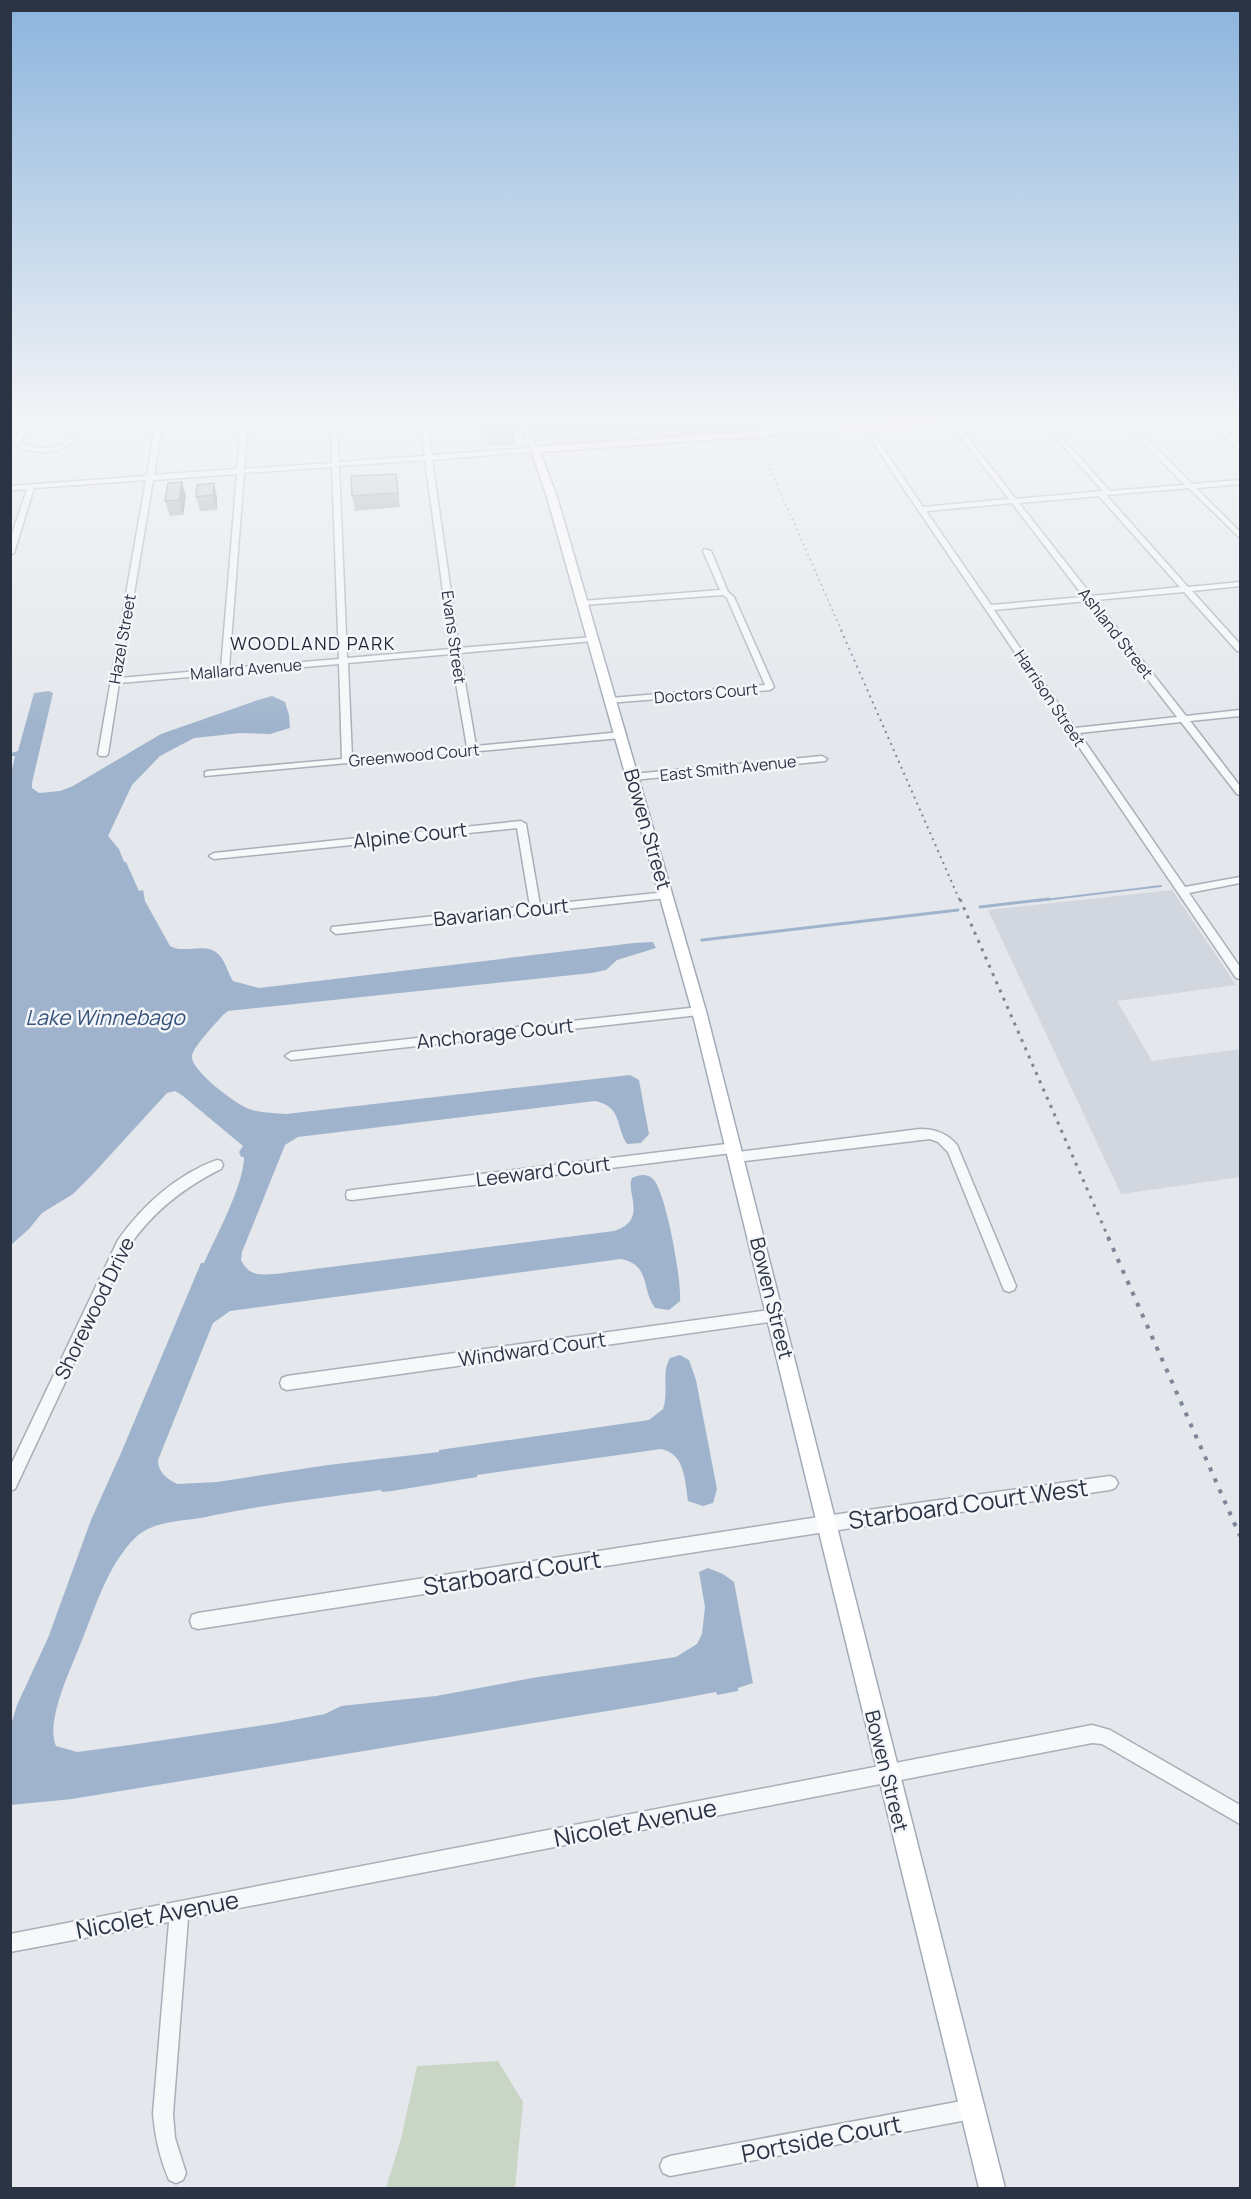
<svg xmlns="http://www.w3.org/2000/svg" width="1251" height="2199" viewBox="0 0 1251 2199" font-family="Manrope,sans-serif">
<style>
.built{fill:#d2d6de}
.green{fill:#c9d6c5}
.water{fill:#9fb4cc}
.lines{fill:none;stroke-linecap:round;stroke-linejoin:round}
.stream-far1{stroke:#9fb4cc;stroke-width:2}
.stream{stroke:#9fb4cc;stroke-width:3}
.minor-casing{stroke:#a9aeb7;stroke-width:3}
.major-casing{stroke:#a3abb8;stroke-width:3}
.minor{fill:#f7f8fa;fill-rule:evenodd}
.major{fill:#fff;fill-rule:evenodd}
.rail-far3{stroke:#7d8696;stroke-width:1.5;stroke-dasharray:1.5 4;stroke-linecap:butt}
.rail-far2{stroke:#7d8696;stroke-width:2;stroke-dasharray:2 4.5;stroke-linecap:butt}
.rail-far1{stroke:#7d8696;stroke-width:3;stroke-dasharray:3 6;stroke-linecap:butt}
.rail{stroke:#7d8696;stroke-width:4;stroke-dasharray:4 8;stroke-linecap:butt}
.wall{fill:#a1a5ae}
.shaded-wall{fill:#83868d}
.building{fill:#bbc0ca;stroke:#83868d;stroke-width:1.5}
.labels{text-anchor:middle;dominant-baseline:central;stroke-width:5;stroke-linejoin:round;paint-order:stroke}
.far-street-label{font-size:16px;fill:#2b3445;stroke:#f4f6f9}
.far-neighbourhood-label{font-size:18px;letter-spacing:1.5px;fill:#1d2536;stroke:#f4f6f9}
.street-label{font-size:20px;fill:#2b3445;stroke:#f4f6f9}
.water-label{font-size:21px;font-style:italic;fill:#34527a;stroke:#f4f6f9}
.near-street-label{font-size:24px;fill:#2b3445;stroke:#f4f6f9}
</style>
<rect width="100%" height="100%" fill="#e4e7ec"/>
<path class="built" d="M525,418H743L750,433L544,447L538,445Z
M1172,890L1236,985L1117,1001L1152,1061L1240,1049V1177L1121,1194L988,910Z"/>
<path class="green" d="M498,2061L523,2102L515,2188H386L401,2139L417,2066Z"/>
<path class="water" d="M49,691L53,693L32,783V788L39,793L60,791L73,786L161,734L258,700L272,696L285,702L289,715L290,728L270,734L241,733L194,738L160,756L132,785L108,836L119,849L124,862H126L139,891L143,890L145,901L170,946C184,955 208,940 220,956C226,963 228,973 233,981L259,988L634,943L653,942L656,948L617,960L606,970L592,973L228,1011L223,1015C216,1023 193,1047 192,1056C190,1070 236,1104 249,1109C260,1113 274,1113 286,1114L630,1075L639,1080L649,1134L641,1143L627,1144C615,1126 623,1107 595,1101L298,1137L285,1145L242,1252L241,1260C249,1276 259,1275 275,1274L614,1231C649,1220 625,1192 632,1178C639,1175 647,1173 653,1179C666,1191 682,1282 680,1301L669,1310L655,1308C641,1289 651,1265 621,1259L230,1311L213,1323L158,1460C158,1472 166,1478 177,1484L217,1482L328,1465L439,1452V1450L649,1420L663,1409C669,1392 661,1373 670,1358L680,1355L689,1360L696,1380L717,1489L713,1503L703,1506L688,1501C685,1480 685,1454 661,1449L477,1475V1477L392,1491L382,1492L381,1490C323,1498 267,1504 210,1516C186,1522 156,1519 136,1537C105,1567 93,1616 76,1655C67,1677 46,1724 56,1746L77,1752L130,1745L277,1723L325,1714L341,1706L436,1696L538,1677L676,1657L697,1644L702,1634L705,1607L699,1572L708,1568L723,1574L734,1582L753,1683L738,1688V1691L717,1695L716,1692L662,1702L72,1799L11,1805V1725L17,1705L48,1638L91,1520L121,1453L201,1263H204C216,1236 244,1185 244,1157H241L239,1152L243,1146L183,1096L175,1091L167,1093L92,1175L73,1194L42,1213L29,1229L11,1245L10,778L15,756H11V753L18,751L34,693Z"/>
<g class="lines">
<path class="stream-far1" d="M1036,901L1161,886"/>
<path class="stream" d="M980,907L1049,899
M702,940L958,910"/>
<g class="minor-casing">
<path id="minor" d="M86,418L116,424L156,422L157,418H163V421L248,418L244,469L332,463L331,418H337L339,462L425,456L420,418H426L432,455L531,448L516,418H522L538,450L537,451L432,460L459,648L593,637L597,639L593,641L460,653L476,746L621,732L626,735L621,738L205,776V772L208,771L342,759L339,664L119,683L108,754L106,756H100L98,754L146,480L34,488L14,553L10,555V540L27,489L10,490V486L147,476L155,426C143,426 130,428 118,428C109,428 98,422 90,424C77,427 78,436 71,443C57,455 26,455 14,442L19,430L34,422ZM242,419L237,469L154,475L162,425ZM83,422C73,427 73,432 67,440C57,451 31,450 21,442L24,432L37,425ZM425,460L451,649L347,658L339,466ZM332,467L339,659L229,668L244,473ZM237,474L221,669L120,678L153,480ZM451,654L467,747L352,758L348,663Z
M867,418H873L869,427L923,507L1009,499L946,418H952L1016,499L1103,491L1038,418H1044L1110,491L1185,485L1120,418H1127L1192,484L1240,480V484L1196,488L1240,532V538L1189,488L1106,495L1188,587L1240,582V586L1192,591L1240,644V651H1237L1184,592L1095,600L1186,716L1240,710V716L1190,721L1240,786V795L1237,794L1181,722L1079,733L1185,887L1240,877V883L1189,893L1240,967V979L1236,978L891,470L863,427ZM1099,496L1180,587L1092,596L1019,503ZM1012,503L1084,597L991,605L926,511ZM1087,601L1177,717L1075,728L994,610Z
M1205,418H1212L1240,444V449L1238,448Z
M704,549L711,551L728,592L734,597L774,687L770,690L608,703V699L611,698L765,685L727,598L723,595L582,605L578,603L582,601L720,590L703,551Z
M822,756L827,759L825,761L633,780L628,777L633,774Z
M521,821L526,824L540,905L667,892L672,895L667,898L336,934L331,930L332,927L530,906L517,828L214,859L209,856L214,853Z
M699,1007L705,1011L699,1015L291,1060L285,1056L291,1052Z
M920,1129C935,1129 947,1133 957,1145L1016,1286L1014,1290L1009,1292L1004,1290L948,1152L938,1142L930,1139L736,1162L732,1161L730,1157L732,1153L352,1200L347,1199L346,1195L347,1191L352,1190L734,1143L738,1144L740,1148L738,1152Z
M217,1160L221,1161L223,1165L221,1169C183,1188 152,1212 128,1248L15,1489L10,1491V1467L118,1240C142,1206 177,1174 217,1160Z
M776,1309L781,1311L783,1315L781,1319L776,1321L287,1390L282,1388L280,1383L282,1378L287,1376Z
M1110,1476L1115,1478L1118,1483L1115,1488L1110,1490L825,1532L198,1629L192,1627L190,1621L192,1615L198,1613L825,1516Z
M1092,1725L1110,1730L1240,1805V1824L1102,1744L1092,1743L188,1918L173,2114L175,2138L186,2173L183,2180L176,2183L169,2180C160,2159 155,2137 153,2114L169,1922L10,1952V1934Z
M972,2099L979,2102L982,2109L979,2116L972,2119L670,2176L663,2173L660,2166L663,2159L670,2156Z"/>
</g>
<g class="major-casing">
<path id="major" d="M950,418H986L982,420L540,452L557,497L706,1011L1005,2188H979L692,1011L547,497L531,450L535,447Z"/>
</g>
<use href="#minor" class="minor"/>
<use href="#major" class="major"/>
<path class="rail-far3" d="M748,418L842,632"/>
<path class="rail-far2" d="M841,630L960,901"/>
<path class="rail-far1" d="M960,899L1109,1239"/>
<path class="rail" d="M1108,1237L1240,1536"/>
</g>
<path class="wall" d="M486,424L514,434L515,445H489Z
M214,483L217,498V510L200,511L196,497Z
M398,488L400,507L355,511L352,496Z
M186,496L183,515L170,516L165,501Z"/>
<path class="shaded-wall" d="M182,482L186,496L183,515L179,500Z
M214,483L217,498V510L213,495Z"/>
<path class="building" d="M512,423L514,434H488L486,424Z
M396,474L398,493L352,496L351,476Z
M182,482L179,500L165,501L168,483Z
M214,483L213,495L196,497L197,485Z"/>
<linearGradient id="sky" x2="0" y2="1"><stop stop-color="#8bb4dd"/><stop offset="0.58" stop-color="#f3f4f6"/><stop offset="1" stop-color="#f3f4f6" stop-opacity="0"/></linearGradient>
<rect width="1251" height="726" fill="url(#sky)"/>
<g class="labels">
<g class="far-street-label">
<text transform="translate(1116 633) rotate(52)">Ashland Street</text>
<text transform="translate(454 637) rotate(82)">Evans Street</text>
<text transform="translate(122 639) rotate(-80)">Hazel Street</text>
<text transform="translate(246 669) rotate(-5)">Mallard Avenue</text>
<text transform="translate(706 693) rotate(-5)">Doctors Court</text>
<text transform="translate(1050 698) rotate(56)">Harrison Street</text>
<text transform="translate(414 755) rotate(-5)">Greenwood Court</text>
<text transform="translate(728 768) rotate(-6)">East Smith Avenue</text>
</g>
<g class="far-neighbourhood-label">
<text x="313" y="643">WOODLAND PARK</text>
</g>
<g class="street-label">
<text transform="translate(648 829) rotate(74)">Bowen Street</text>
<text transform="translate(410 835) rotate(-6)">Alpine Court</text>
<text transform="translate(501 912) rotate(-6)">Bavarian Court</text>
<text transform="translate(495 1033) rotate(-6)">Anchorage Court</text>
<text transform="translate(543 1171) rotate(-7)">Leeward Court</text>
<text transform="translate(772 1298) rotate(76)">Bowen Street</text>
<text transform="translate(94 1308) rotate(-64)">Shorewood Drive</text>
<text transform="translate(532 1349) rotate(-8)">Windward Court</text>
<text transform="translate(887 1771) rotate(76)">Bowen Street</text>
</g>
<g class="water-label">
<text x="105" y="1017">Lake Winnebago</text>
</g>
<g class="near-street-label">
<text transform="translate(968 1503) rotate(-8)">Starboard Court West</text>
<text transform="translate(512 1572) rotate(-9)">Starboard Court</text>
<text transform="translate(635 1822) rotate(-11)">Nicolet Avenue</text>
<text transform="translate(157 1914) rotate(-11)">Nicolet Avenue</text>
<text transform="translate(821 2138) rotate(-11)">Portside Court</text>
</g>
</g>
<rect width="1251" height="2199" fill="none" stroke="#2b3445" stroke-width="24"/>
</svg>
